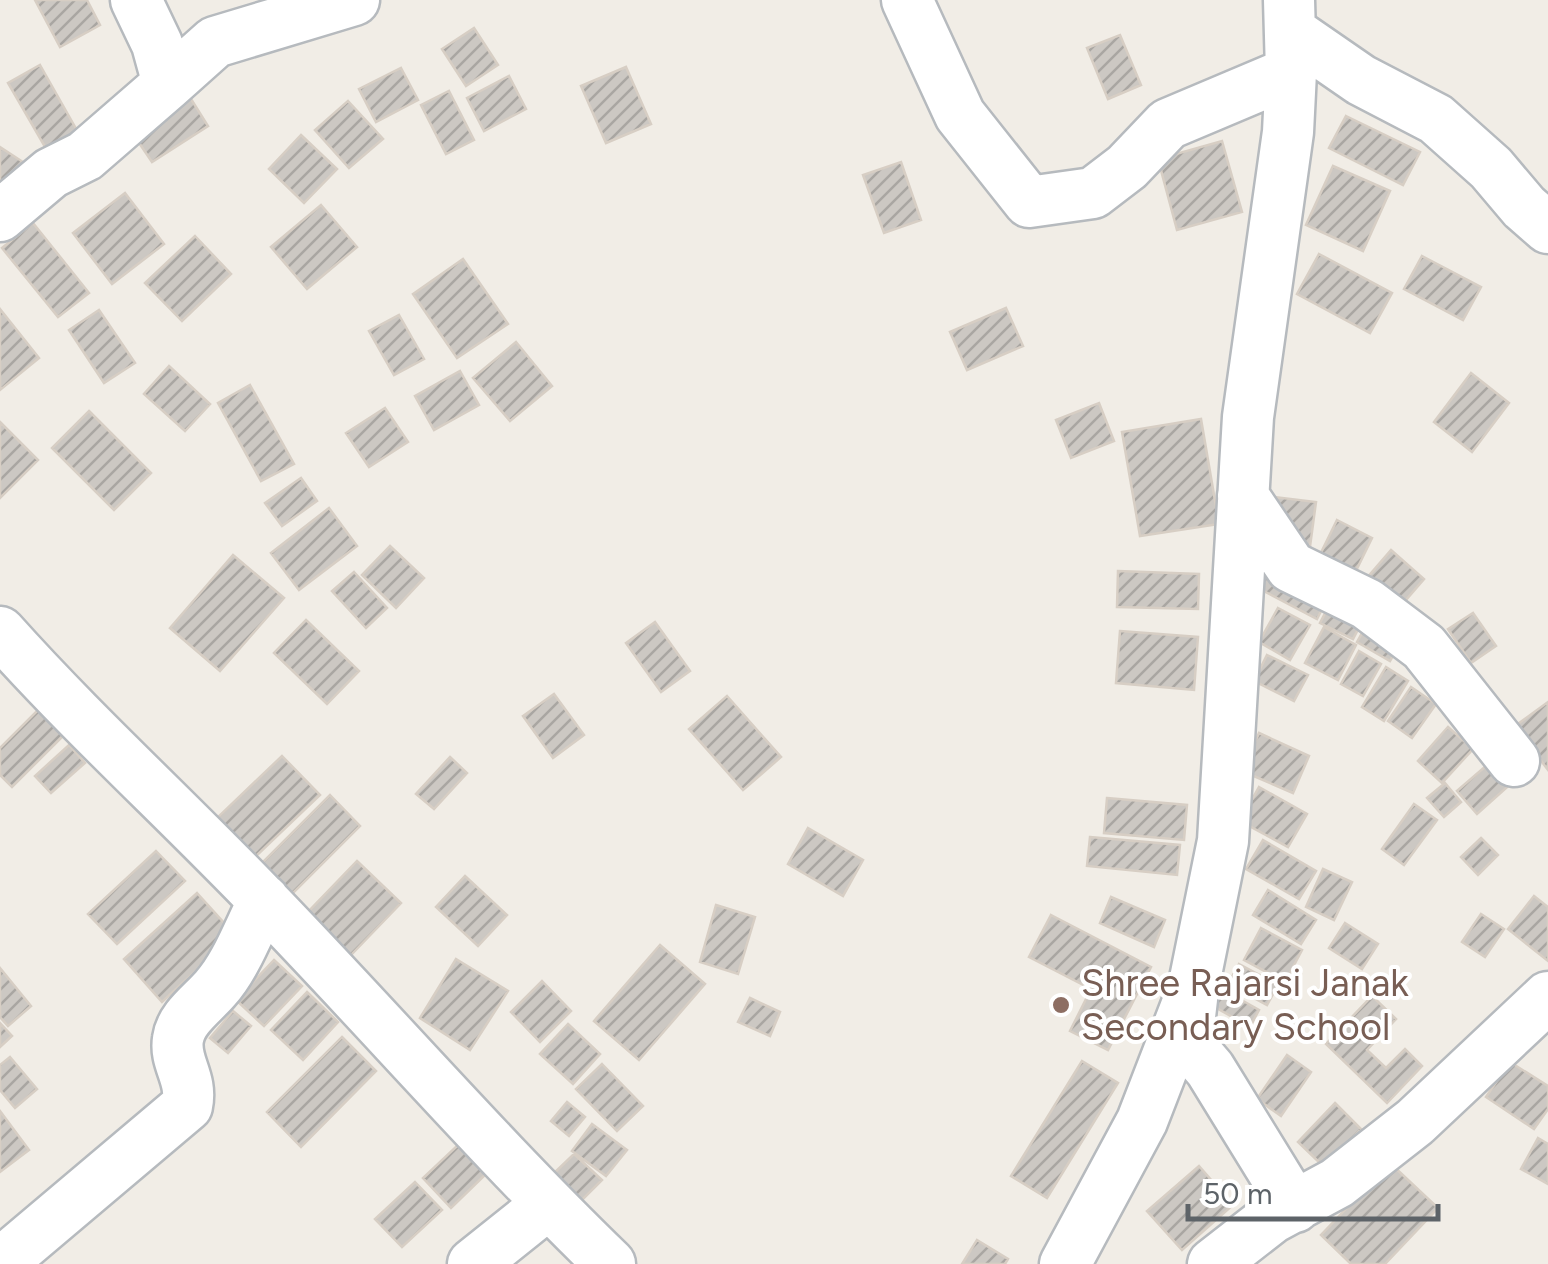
<svg xmlns="http://www.w3.org/2000/svg" width="1548" height="1264" viewBox="0 0 1548 1264" font-family="Figtree,sans-serif">
<style>
.building{fill:url(#building-hatch);stroke:#d7cec4;stroke-width:2.5}
.lines{fill:none;stroke-linecap:round;stroke-linejoin:round}
.minor-casing{stroke:#b6babe;stroke-width:55}
.minor{stroke:#fff;stroke-width:50}
.education-dot{fill:#8d6e63;stroke:#fff;stroke-width:4}
.labels{text-anchor:middle;dominant-baseline:central;stroke-width:8;stroke-linejoin:round;paint-order:stroke}
.education-label{font-size:38px;fill:#785e54;stroke:#fff;text-anchor:start}
</style>
<defs>
<pattern id="building-hatch" width="6" height="6" patternUnits="userSpaceOnUse" patternTransform="scale(2.5)"><rect width="6" height="6" fill="#ccc8c3"/><path d="M-1 1l2-2M0 6l6-6M5 7l2-2" fill="none" stroke="#a9a6a2"/></pattern>
</defs>
<rect width="100%" height="100%" fill="#f1ede6"/>
<path class="building" d="M35,0H87L100,25L60,47Z
M474,28L498,65L466,86L442,49Z
M1120,35L1141,85L1108,99L1087,48Z
M40,65L79,134L48,152L8,83Z
M626,67L651,124L606,143L581,86Z
M401,68L418,100L376,122L359,89Z
M509,76L526,109L484,131L467,98Z
M186,91L208,126L152,162L129,128Z
M449,91L474,140L446,154L421,105Z
M348,101L383,139L349,168L315,130Z
M1346,116L1420,152L1403,185L1329,148Z
M301,135L337,169L304,203L269,169Z
M1222,141L1242,212L1177,230L1158,159Z
M0,147L26,164L0,203Z
M901,162L921,220L884,233L863,175Z
M1333,166L1390,191L1363,251L1306,225Z
M125,193L164,244L112,284L73,233Z
M321,205L357,247L307,289L271,247Z
M33,223L89,293L58,317L2,248Z
M195,236L231,274L182,321L145,283Z
M1319,254L1392,293L1370,333L1297,294Z
M1422,256L1481,287L1463,320L1404,289Z
M463,259L508,324L457,358L413,294Z
M1006,308L1023,346L967,370L950,332Z
M0,309L39,358L0,390Z
M99,310L135,363L104,383L69,330Z
M399,315L424,359L394,375L369,331Z
M516,342L552,386L510,421L473,378Z
M169,366L210,404L185,431L144,394Z
M460,371L479,405L434,430L415,396Z
M1471,373L1509,403L1472,452L1434,422Z
M250,385L294,464L261,481L218,403Z
M1099,403L1114,441L1071,458L1056,420Z
M385,408L408,442L369,467L346,433Z
M89,411L151,473L114,510L52,448Z
M1201,419L1219,524L1140,536L1122,432Z
M0,422L38,460L0,498Z
M301,478L317,501L282,526L265,503Z
M1266,496L1316,502L1309,554Z
M329,508L357,546L299,590L271,553Z
M1337,520L1372,538L1349,585L1314,567Z
M390,546L424,578L396,608L362,575Z
M1391,550L1424,579L1393,615L1360,586Z
M233,555L284,598L220,671L170,628Z
M1271,562L1330,593L1317,619L1258,588Z
M1118,571L1199,574L1198,609L1117,607Z
M354,572L387,608L366,628L332,591Z
M1334,596L1367,612L1353,639L1320,623Z
M1278,608L1310,625L1290,660L1259,642Z
M1473,613L1496,646L1471,663L1448,629Z
M1371,617L1404,637L1390,661L1357,642Z
M306,620L359,671L327,704L274,653Z
M655,622L690,671L661,692L626,643Z
M1324,627L1356,645L1338,680L1305,663Z
M1120,631L1198,637L1194,690L1116,683Z
M1359,651L1381,664L1363,696L1341,684Z
M1267,655L1308,675L1294,701L1254,681Z
M1386,667L1408,681L1384,721L1362,707Z
M1411,687L1436,704L1412,738L1388,721Z
M554,694L584,735L553,758L523,716Z
M727,696L781,757L743,790L689,729Z
M1548,702V770L1515,726Z
M38,710L64,735L12,787L0,775V748Z
M1448,727L1473,749L1442,783L1418,761Z
M1259,733L1309,756L1293,793L1242,771Z
M69,745L85,763L51,793L35,776Z
M282,756L320,795L252,860L214,821Z
M450,757L467,773L434,809L416,794Z
M1494,759L1514,781L1477,814L1457,791Z
M1445,783L1461,802L1444,817L1427,798Z
M1259,787L1307,814L1288,847L1240,821Z
M330,795L360,826L289,897L259,866Z
M1107,798L1187,805L1184,840L1104,833Z
M1414,804L1437,820L1404,865L1382,849Z
M808,828L863,860L843,896L788,864Z
M1090,837L1180,845L1177,875L1087,866Z
M1481,838L1498,855L1478,875L1461,857Z
M1263,840L1316,871L1299,899L1246,869Z
M156,851L185,881L117,944L88,914Z
M357,861L401,903L350,956L306,914Z
M1323,869L1352,882L1334,920L1306,907Z
M465,876L507,915L478,946L436,907Z
M1268,890L1316,920L1301,944L1253,915Z
M197,893L235,935L162,1002L124,959Z
M1534,896L1548,907V961L1508,929Z
M1111,897L1165,920L1154,947L1100,923Z
M716,905L755,917L738,974L700,962Z
M1481,914L1504,929L1485,957L1462,942Z
M1051,915L1151,967L1108,1050L1070,1031L1091,989L1029,957Z
M1345,923L1378,944L1362,969L1329,948Z
M1261,928L1302,950L1285,982L1244,960Z
M660,945L705,984L639,1060L594,1021Z
M456,959L508,991L470,1050L420,1018Z
M274,960L302,986L264,1026L236,1000Z
M1239,964L1278,985L1267,1005L1228,984Z
M0,968L31,1006L8,1026L0,1017Z
M542,981L571,1011L540,1042L511,1012Z
M1222,989L1259,1010L1250,1027L1213,1006Z
M307,992L338,1022L303,1060L271,1030Z
M1372,996L1396,1019L1367,1050L1386,1068L1405,1049L1422,1066L1387,1103L1326,1044Z
M750,998L780,1012L770,1036L738,1022Z
M233,1011L251,1026L228,1053L210,1038Z
M0,1023L12,1036L0,1047Z
M568,1024L600,1054L573,1084L540,1054Z
M342,1037L376,1071L301,1147L267,1112Z
M1287,1055L1311,1072L1281,1116L1257,1099Z
M10,1057L37,1089L15,1108L0,1090V1065Z
M1082,1061L1118,1083L1047,1198L1011,1176Z
M1510,1062L1548,1086V1109L1534,1129L1486,1097Z
M602,1064L643,1106L617,1131L576,1089Z
M567,1102L585,1117L569,1136L551,1121Z
M1335,1103L1361,1129L1324,1167L1298,1142Z
M0,1111L29,1150L0,1172Z
M592,1124L627,1150L606,1176L572,1151Z
M1538,1138L1548,1144V1184L1521,1169Z
M458,1145L486,1174L451,1208L423,1178Z
M574,1154L602,1180L580,1202L552,1175Z
M1390,1163L1438,1208L1385,1264H1351L1321,1235Z
M1199,1166L1233,1205L1182,1250L1147,1211Z
M415,1182L442,1210L402,1247L375,1219Z
M977,1240L1008,1259L1005,1264H962Z"/>
<g class="lines">
<g class="minor-casing">
<path id="minor" d="M907,0L960,115L1029,202L1093,193L1127,167L1168,124L1291,72
M1290,31L1361,80L1436,119L1491,168L1524,207L1548,228
M168,84L215,42L354,0
M0,216L51,173L85,156L168,84L157,44L136,0
M1243,496L1291,567L1367,604L1424,647L1514,761
M0,632C84,726 178,811 265,902C381,1022 490,1148 610,1264
M1192,999L1187,1042L1210,1069L1295,1207
M0,1264L187,1106C193,1078 174,1063 178,1039C181,1018 202,1004 215,989C236,966 249,929 264,900
M473,1264L548,1204
M1065,1264L1142,1121L1193,989L1223,841L1248,417L1288,132L1291,72L1289,0
M1213,1264L1272,1218L1337,1183L1415,1122L1548,997"/>
</g>
<use href="#minor" class="minor"/>
</g>
<circle class="education-dot" cx="1061" cy="1005" r="10"/>
<g class="labels">
<g class="education-label">
<text x="1081" y="983">Shree Rajarsi Janak<tspan x="1081" dy="44">Secondary School</tspan></text>
</g>
</g>
<path d="M1188 1204v15h250v-15" fill="none" stroke="#5d6368" stroke-width="5"/>
<text x="1203" y="1204" font-size="30" fill="#5d6368" stroke="#ffffff" stroke-width="8" paint-order="stroke">50 m</text>
</svg>
